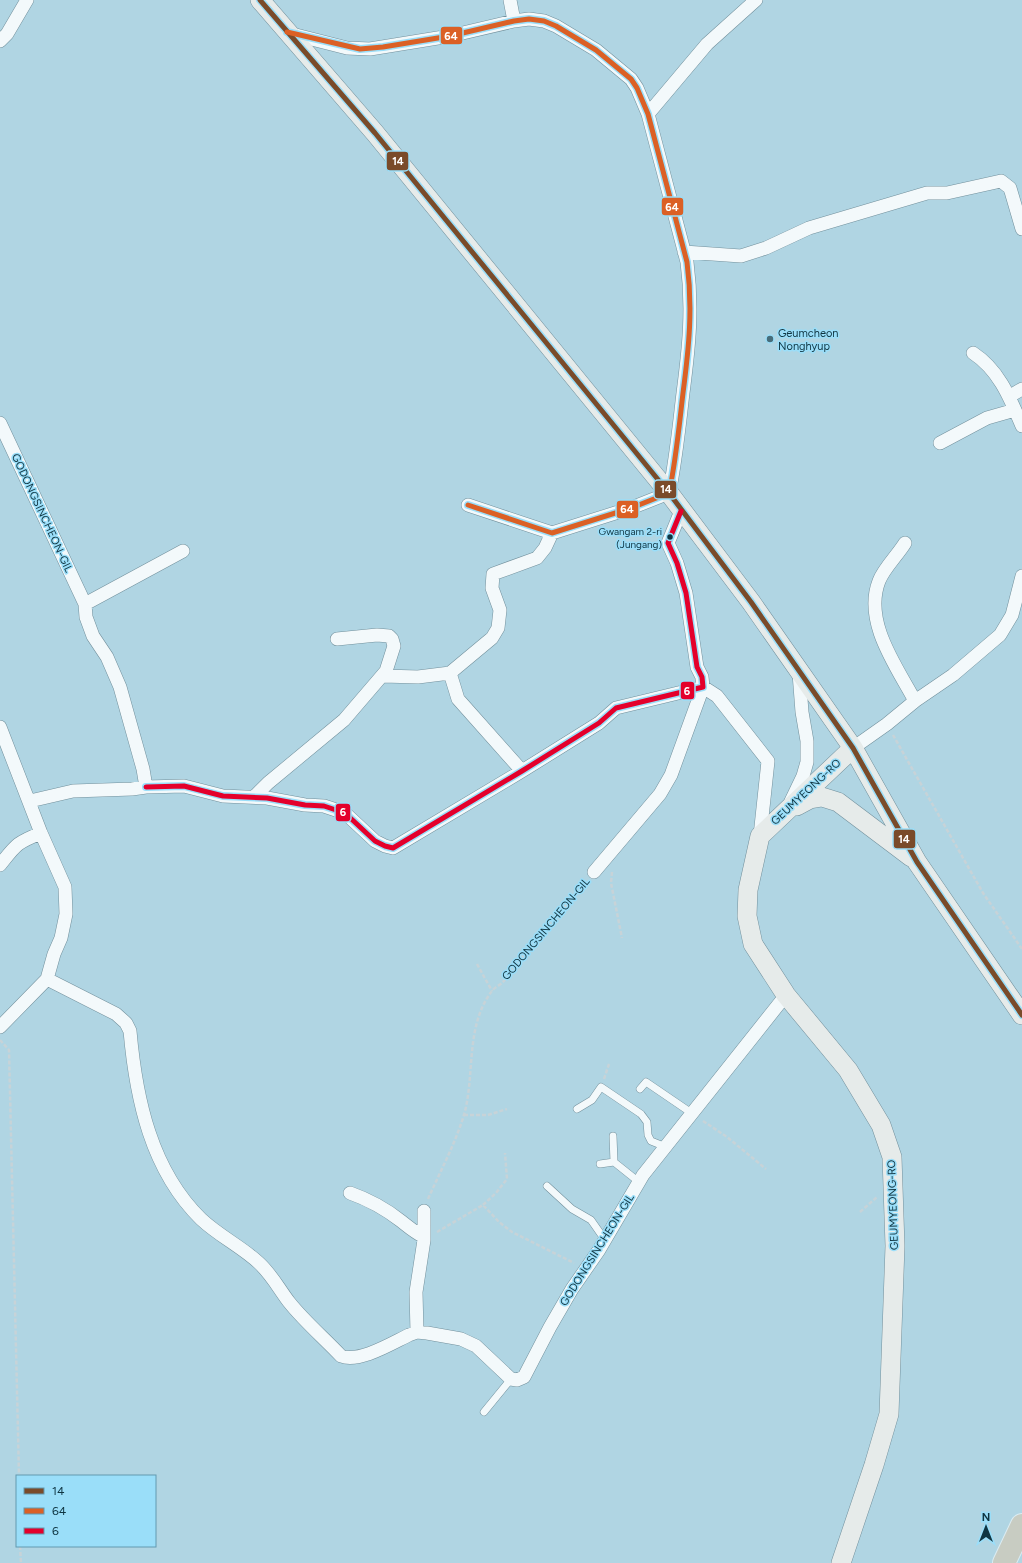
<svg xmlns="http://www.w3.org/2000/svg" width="1022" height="1563" viewBox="0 0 1022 1563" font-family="Figtree,sans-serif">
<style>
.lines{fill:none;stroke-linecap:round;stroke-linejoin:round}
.lane-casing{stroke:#72909c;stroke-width:8}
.street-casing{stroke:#72909c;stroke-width:14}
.secondary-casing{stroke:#72909c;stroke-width:20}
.highway-casing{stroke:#dbecf2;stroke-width:24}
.path{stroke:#c7d3d8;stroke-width:2.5;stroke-dasharray:4 2;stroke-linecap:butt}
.lane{stroke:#f3f9fb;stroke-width:7}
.street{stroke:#f3f9fb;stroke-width:13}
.secondary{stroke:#e6ebea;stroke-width:19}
.highway{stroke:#c8ccc2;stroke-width:22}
.bus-1-casing{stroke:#9adef9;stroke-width:8}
.bus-2-casing{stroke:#9adef9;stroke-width:8}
.bus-3-casing{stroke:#9adef9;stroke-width:8}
.bus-1{stroke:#7a4b2a;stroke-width:5}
.bus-2{stroke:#db6025;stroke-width:5}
.bus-3{stroke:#e4002b;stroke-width:5}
.poi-dot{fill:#476d7a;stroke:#9adef9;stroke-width:1.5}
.bus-dot{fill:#0f3542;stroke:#9adef9;stroke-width:1.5}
.labels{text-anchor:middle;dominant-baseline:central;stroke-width:3;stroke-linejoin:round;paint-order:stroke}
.bus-label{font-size:10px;fill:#0f3542;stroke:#9adef9;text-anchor:end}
.poi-label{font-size:11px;fill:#0f3542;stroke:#9adef9;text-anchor:start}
.street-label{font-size:11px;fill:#0f3542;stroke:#9adef9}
.line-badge{stroke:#9adef9;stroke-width:1.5}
.badge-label{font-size:11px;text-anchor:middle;font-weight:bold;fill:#fff}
</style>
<rect width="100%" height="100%" fill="#b0d5e3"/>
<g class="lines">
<g class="lane-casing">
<path id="lane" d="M640,1089L646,1082L693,1114
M577,1109L592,1100L601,1087L641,1114L647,1122L648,1135L651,1141L666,1147
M613,1136L614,1162L639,1182
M600,1164L614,1162
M547,1186L572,1209L591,1220L605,1240
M484,1412L511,1379"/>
</g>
<g class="street-casing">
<path id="street" d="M510,0L514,21
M288,33L347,48L370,49L450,36L514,21L529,19L544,21L556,26L596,50L631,79L637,88L648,114L687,262C693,308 689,347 683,393C679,427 676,460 669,493L631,508L552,533L468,505
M0,41L7,34L27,0
M648,114L707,44L756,0
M684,252L741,256L766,248L809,228L927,193H947L1001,181L1010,188L1022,229
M973,353C999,370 1010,398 1022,426
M1010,396L1022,389
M0,423L85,604L86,617L93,636L107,657L120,687L143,769L146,787L132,789L73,791L30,801
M940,443L987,418L1015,410
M905,543C897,556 884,568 879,581C863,622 897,667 915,701
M85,604L183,551
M450,673L458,699L522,771
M383,676L418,677L450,673L492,638L498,628L500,610L492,588L493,574L537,558L545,548L552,533
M0,727L41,833L65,887L66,914L61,938L54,954L47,979L0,1027
M853,748L887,724L915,701L953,675L1000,635L1012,615L1022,576
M146,787L184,786L223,796L267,798L305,805L324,806L345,813L375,841L385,846L393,848L522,771L599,723L616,708L703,687L702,677L697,667L686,593L677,563L668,543L681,511
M254,797L268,783L344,720L386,671L394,646L392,639L389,636L377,635L337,639
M791,801L803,776L807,762V741L802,712L799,673
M0,865C16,845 16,843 41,833
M594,872L660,794L671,775L703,687L717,696L768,761L760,836
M47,979L116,1014L126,1023L130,1031C136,1099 151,1170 201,1219C219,1236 242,1247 259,1263C272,1275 279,1289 289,1302C304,1321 324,1338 341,1356C360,1363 392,1343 409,1335L417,1332L427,1333L461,1339L476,1346L511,1379L517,1380L524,1377L550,1327L572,1289L599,1250L643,1175L786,995
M350,1193C367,1199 387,1210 401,1221C410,1228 414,1232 424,1237
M417,1332L416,1292L424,1240V1211"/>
</g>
<g class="secondary-casing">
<path id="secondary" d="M260,0L375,133L669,493L751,602L853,748L917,862L1022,1015
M797,806L810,799L822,797L838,802L911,857
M841,1563L874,1465L889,1414L895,1246L892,1157L881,1125L848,1070L786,995L753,944L747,916L748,890L760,836L853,748"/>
</g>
<g class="highway-casing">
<path id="highway" d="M1004,1563L1022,1525"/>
</g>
<path class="path" d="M893,735L983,893L1022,949
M612,872L611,883L622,938
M477,964L492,991
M0,1040L9,1050L19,1476
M604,1079L609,1064
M464,1115H488L507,1109
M703,1121L727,1137L766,1169
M428,1199C440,1172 454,1146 463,1118C476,1078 464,1027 492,991C494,988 500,985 503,982L586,881
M483,1205L496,1193L507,1179L505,1153
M860,1212L877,1197
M437,1232L483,1205L499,1222L512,1232L574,1263
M20,1546L21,1563"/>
<use href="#lane" class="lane"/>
<use href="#street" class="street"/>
<use href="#secondary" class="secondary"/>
<use href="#highway" class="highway"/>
<g class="bus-1-casing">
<path id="bus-1" d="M260,0L375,133L669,493L751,602L853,748L917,862L1022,1015"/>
</g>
<g class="bus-2-casing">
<path id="bus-2" d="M287,32L360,49L383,47L450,36L514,21L529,19L544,21L556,26L596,50L631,79L637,88L648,114L687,262C693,308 689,347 683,393C679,427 676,460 669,493L631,508L552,533L468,505"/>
</g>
<g class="bus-3-casing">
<path id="bus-3" d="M146,787L184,786L223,796L267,798L305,805L324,806L345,813L375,841L385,846L393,848L522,771L599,723L616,708L703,687L702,677L697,667L686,593L677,563L668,543L681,511"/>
</g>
<use href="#bus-1" class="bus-1"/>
<use href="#bus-2" class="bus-2"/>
<use href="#bus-3" class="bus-3"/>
</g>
<circle class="poi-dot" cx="770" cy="339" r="4"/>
<circle class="bus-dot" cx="670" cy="537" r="3.5"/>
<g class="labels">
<g class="bus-label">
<text x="662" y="531">Gwangam 2-ri<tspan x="662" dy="13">(Jungang)</tspan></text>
</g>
<g class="poi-label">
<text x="778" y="333">Geumcheon<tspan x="778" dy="13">Nonghyup</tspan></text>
</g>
<g class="street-label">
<text transform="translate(42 513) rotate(65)">GODONGSINCHEON-GIL</text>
<text transform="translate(806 792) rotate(-43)">GEUMYEONG-RO</text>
<text transform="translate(546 929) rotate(-50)">GODONGSINCHEON-GIL</text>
<text transform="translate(893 1205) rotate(-92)">GEUMYEONG-RO</text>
<text transform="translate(597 1250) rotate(-58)">GODONGSINCHEON-GIL</text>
</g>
</g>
<g class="line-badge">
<rect x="440" y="26" width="23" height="19" rx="4" fill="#db6025"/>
<rect x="386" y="151" width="23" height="20" rx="4" fill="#7a4b2a"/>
<rect x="661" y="197" width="23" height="19" rx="4" fill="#db6025"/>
<rect x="654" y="480" width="23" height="19" rx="4" fill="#7a4b2a"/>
<rect x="616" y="500" width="23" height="19" rx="4" fill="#db6025"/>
<rect x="680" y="681" width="15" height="19" rx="4" fill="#e4002b"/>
<rect x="335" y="803" width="16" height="19" rx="4" fill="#e4002b"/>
<rect x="893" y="829" width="23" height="20" rx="4" fill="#7a4b2a"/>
</g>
<g class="badge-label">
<text x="451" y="40">64</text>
<text x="398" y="165">14</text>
<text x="672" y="211">64</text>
<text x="666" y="493">14</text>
<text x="627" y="513">64</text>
<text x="687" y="695">6</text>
<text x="343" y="816">6</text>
<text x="904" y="843">14</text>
</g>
<rect x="16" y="1475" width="140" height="72" fill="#9adef9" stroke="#629ab0"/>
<rect x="24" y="1488" width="20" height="6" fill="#7a4b2a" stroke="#629ab0"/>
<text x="52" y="1495" font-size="12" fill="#0f3542">14</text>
<rect x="24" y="1508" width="20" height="6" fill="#db6025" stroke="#629ab0"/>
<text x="52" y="1515" font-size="12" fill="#0f3542">64</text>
<rect x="24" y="1528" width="20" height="6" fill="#e4002b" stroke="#629ab0"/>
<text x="52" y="1535" font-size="12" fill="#0f3542">6</text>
<g transform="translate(986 1527)" stroke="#9adef9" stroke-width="3" paint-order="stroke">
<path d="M0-3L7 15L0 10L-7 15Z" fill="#0f3542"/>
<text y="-6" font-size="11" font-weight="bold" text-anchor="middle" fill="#0f3542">N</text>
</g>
</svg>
